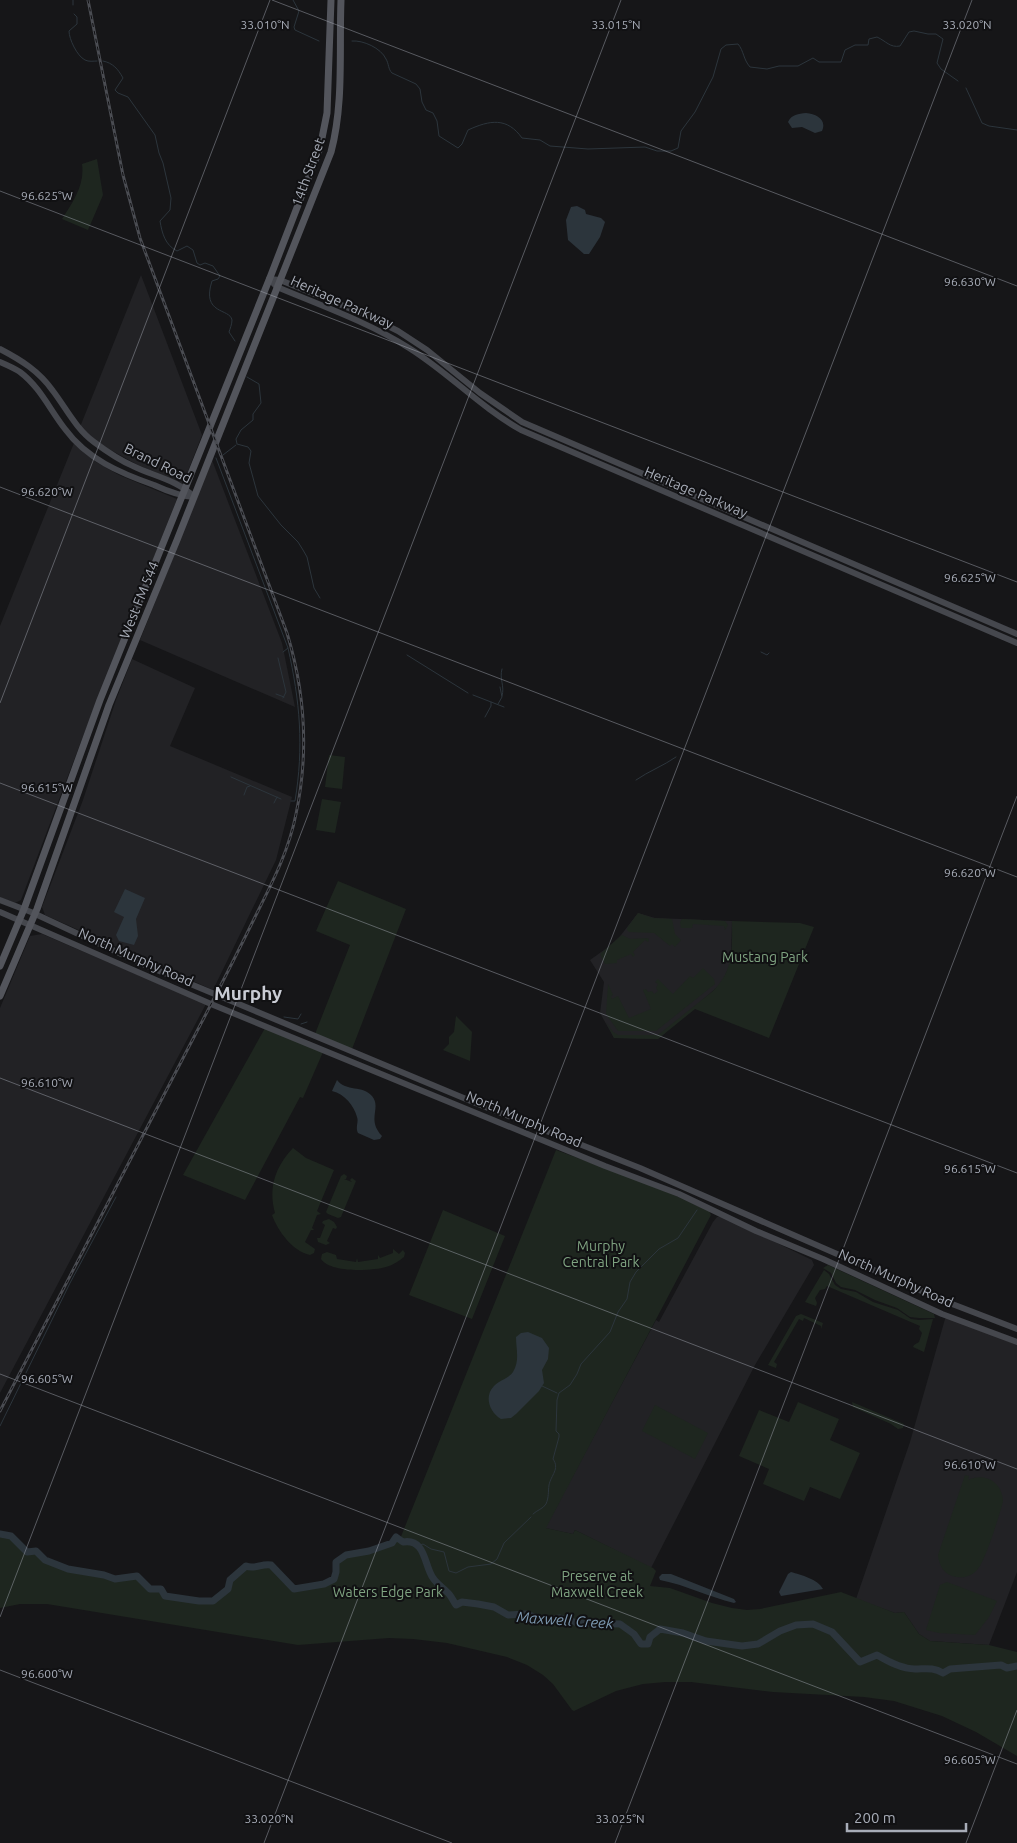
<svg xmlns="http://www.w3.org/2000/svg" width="1017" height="1843" viewBox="0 0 1017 1843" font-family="Ubuntu,sans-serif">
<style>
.built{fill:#222225}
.green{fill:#1e261f}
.water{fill:#2c353c}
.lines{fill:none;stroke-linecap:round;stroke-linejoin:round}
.stream{stroke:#2c353c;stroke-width:1}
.river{stroke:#2c353c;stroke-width:7}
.secondary{stroke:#45474d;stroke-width:6}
.primary{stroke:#53555c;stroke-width:7}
.rail-casing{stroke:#4a4c52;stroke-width:3}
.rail{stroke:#111113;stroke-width:1;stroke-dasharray:4;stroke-linecap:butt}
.ticks{fill:none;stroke:#a8adb8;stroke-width:1;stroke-opacity:0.45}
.labels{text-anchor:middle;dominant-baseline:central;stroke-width:4;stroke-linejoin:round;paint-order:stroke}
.street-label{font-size:14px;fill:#a8adb8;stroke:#111113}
.park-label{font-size:14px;fill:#7fa381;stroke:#111113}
.water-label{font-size:15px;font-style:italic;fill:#7f9bb3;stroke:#111113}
.district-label{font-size:19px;font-weight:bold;fill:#c9ccd4;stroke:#111113}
.ticks-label{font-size:12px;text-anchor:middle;fill:#a8adb8;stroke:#111113;stroke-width:4;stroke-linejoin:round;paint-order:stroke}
</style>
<rect width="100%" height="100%" fill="#161618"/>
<path class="built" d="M141,275L202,435L183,484L138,465L98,443L80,427Z
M74,443L96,462L119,475L177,499L82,739L21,900L15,903L0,897V626Z
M212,460L282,643L295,707L140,640Z
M132,659L195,688L170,746L292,797L276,860L213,990L45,915L42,907L83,800L116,700Z
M638,913L655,918L732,921L731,962L722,983L658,1039L614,1038L600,1013L604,982L590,960L611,945L621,935Z
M42,934L206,1004L0,1393V1008L30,936Z
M721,1216L812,1260L814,1265L755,1365L651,1568L575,1530L573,1534L545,1528L656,1320L659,1322L713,1222L717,1217Z
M947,1317L1017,1345V1572L989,1645L930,1641L919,1634L904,1612L895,1613L856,1599L910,1442L945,1319Z"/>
<path class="green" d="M97,159L103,195L88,230L62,219C73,202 85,185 82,164Z
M329,755L345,757L342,789L325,787Z
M322,799L341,802L335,833L316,830Z
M338,881L406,909L352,1049L315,1034L350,945L316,931Z
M638,913L653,918L672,919L675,934L681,940L675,947L672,944L670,946L654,933L629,932L627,930V928Z
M682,919L725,921L728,925L725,930L724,926L693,924L692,928H681L680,922Z
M732,921L800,923L814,927L769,1038L695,1009L658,1039L614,1038L606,1022L613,1032L618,1035H658L713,991C734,970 732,949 732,921Z
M622,935L630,939L648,938L649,940L648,942L645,940L633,952L635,955L633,957L631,954L617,960V963L605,964L600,954Z
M703,968L714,979L715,984L656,1031H618L606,1014L608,984L613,995L611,996L612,999L618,996L629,1018L651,1009L643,990L646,989L648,992L652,991L654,994L658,991L656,988L658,984L655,982L658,979L673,994L690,976L693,978Z
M456,1016L472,1032L470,1061L443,1050L449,1044V1037L454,1032Z
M265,1028L323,1052L303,1098L300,1097L245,1200L183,1175Z
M293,1148L306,1158L334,1170L317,1211L321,1214L317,1215L312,1228L314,1230H311L305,1242L315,1249L314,1253L310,1255C292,1251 278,1231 272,1215L275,1213C268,1188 275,1167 293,1148Z
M556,1150L654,1186L709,1211L711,1215L546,1528L573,1534L575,1530L653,1568L656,1571L650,1586L670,1588L712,1603L732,1608L747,1610L760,1609L841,1592L895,1613L904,1612L919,1634L930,1641L989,1645L1017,1652V1756L976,1732L942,1716L894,1701L864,1697L773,1692L691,1682H665L643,1684L616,1691L574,1711L572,1710L553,1684L543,1675L527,1665L507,1657L447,1643L413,1639L389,1638L298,1645L47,1604H20L0,1608V1534L11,1536L27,1552L36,1551L45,1560L68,1569L104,1575L115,1579L137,1576L150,1589H161L166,1596L199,1601H213L228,1589L230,1580L246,1566C255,1569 262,1563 271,1565L294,1589L324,1584L334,1579L336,1572V1562L346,1555L369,1551L392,1543L396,1537L400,1539Z
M344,1174L347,1176L346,1179H344L352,1182L350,1180L352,1178L356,1181L341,1217L338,1218L328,1214L326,1212L341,1176Z
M443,1210L505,1236L472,1319L409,1295Z
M329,1219L334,1222L337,1227L336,1229L333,1228L327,1241L330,1243L326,1245L318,1242L317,1238H320L325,1225L322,1223L323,1221Z
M393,1249L399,1254L403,1250L405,1253L404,1257C399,1261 393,1265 386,1267C372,1271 330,1273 321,1259L322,1254L327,1252L336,1255L337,1259L356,1262L357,1258L358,1262L378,1259V1255L380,1258L393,1253Z
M828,1265L934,1314L935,1318H919L910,1317L897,1308L875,1300L855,1290L841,1287L836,1283L831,1273L823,1268Z
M824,1270L829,1274L835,1285L841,1289L856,1292L873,1302L898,1310L911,1319L919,1320L933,1319L924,1352L913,1347L914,1345L919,1342L922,1333L919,1329L920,1326L827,1286L825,1289L820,1290L815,1298L817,1303L816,1306L805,1302Z
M801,1314L823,1323L821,1329V1326L804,1318L803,1321L799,1319L774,1362L777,1364L776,1368L768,1365L796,1316Z
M798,1402L839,1419L830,1440L860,1453L840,1499L810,1487L804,1501L763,1484L769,1469L739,1456L759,1410L789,1422Z
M852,1402L904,1424L903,1428L898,1429L891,1424L853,1407Z
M655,1405L708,1433L695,1459L642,1431Z
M965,1475L969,1476L968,1480C985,1472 1002,1482 1003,1501C1000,1514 985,1562 977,1570C971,1577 961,1579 952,1576C943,1573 939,1564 938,1555Z
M947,1582L997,1601L989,1617L975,1635L939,1633L926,1630L940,1585Z"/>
<path class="water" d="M806,113C817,114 827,120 822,131L815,133L802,127L792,128L788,122C792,114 798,114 806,113Z
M577,206L585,210L586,214L601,218L605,222L600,237L589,254H584L568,240L566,220L571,207Z
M125,889L145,898L136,919L138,936L134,945L119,941L116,935L124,917L114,912Z
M337,1080C346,1092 363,1085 372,1096C382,1108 366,1119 382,1136L380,1139L374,1140L358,1133C355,1127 359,1122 357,1117C354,1106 345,1094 332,1091Z
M528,1332L542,1338L549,1348L548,1359L542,1370L544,1383L539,1391L516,1414L511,1418L501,1419C489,1412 484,1396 494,1386C500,1380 508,1379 513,1372C520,1361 516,1349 516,1337L521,1333Z
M791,1572C801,1575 818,1579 823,1589L781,1596L779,1592L788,1574Z
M662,1574H671L734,1599L736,1602L734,1603C709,1597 686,1585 660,1580L659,1577Z"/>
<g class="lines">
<path class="stream" d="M73,0V5
M293,0L299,11L294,27L295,30L319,41
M74,14L77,17V24L69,31C69,39 77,56 85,60C89,62 93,61 97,61
M352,41C363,40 381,48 386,59C389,64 388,69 392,73L416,84L420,89L422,102L426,110L433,113L437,121L439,136L458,148L462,144L468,130C490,120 507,117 522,138L540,140L550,146L588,149L645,147L657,151H671L678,148L681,131L695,112L713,77L721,49L726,45L738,44C744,51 743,59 750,67L767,69L779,66H798L813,58L819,62H841L845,50L855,45H868L869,39L877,37C886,41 890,48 900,46L909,32L914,31L928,34H936L943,39L937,63L941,69L958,81
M103,61C113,63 118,69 123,78L115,90L118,93L128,97L155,135L159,153L163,163L171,198L170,210L160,221C162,233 165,245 177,251L187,246L193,250L197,263L200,265L205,263L213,266L220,276L218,279L212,281C201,315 230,308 232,320C232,324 230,329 229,332L235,341
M966,88L982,123L989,126L1017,130
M247,377L259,384L261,403L253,414V420L241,430L236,439L237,444L248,447L251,451L249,463L258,496L281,525L298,542L303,550L307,557L314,588L320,598
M223,455L236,445
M216,458L288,648L283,652
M288,648C300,701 304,747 295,801H291
M761,652L767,655L769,653
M407,655L468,693
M278,658L286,692L283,698
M502,669C499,679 505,686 502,696
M276,694L284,697
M473,695L504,707
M498,704L502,697L500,687
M485,717L491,706V702
M231,777L281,799
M636,780C649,771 663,766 676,757
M244,795L247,787L250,786
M274,803L277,797
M284,1017L298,1019L301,1014
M301,1024L307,1022
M542,1386L557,1393
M0,1426L70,1283L116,1197
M533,1514C537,1510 543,1509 546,1504C549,1497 548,1492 549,1485C551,1475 560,1469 553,1459L559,1437V1434L556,1431L557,1400L559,1393L570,1385L577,1374L581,1364L610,1332L618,1312L627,1299L630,1282L636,1272L659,1249L678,1238L697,1210
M418,1546L423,1544L431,1549L444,1552L449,1571L456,1573L468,1567L491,1564L497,1559L504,1543L531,1517"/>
<path class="river" d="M0,1534L11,1536L27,1552L36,1551L45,1560L68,1569L104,1575L115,1579L137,1576L150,1589H161L165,1596L199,1601H213L228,1589L230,1580L246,1566C255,1570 262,1563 271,1565L294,1589L324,1584L334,1579L336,1572V1562L346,1555L369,1551L392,1543L396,1537L403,1542C426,1538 424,1566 433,1578C437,1584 442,1587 447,1592C451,1595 453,1601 456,1605L462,1602L478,1604L494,1607L508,1615L526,1614L544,1620L560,1618L578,1623L620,1624L634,1634L641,1644H648L650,1637L660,1629L683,1633L706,1641L742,1646L758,1644L780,1631L796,1625L813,1624L832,1632L860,1662L877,1655C889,1662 902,1669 915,1669C926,1669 933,1667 943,1673L950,1669L1001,1665L1007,1668L1017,1666"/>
<path class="secondary" d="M269,279L277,287C322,306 368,322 409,348C449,373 480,407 521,430L1017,643
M269,279L280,280L322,297L368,316L398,331L427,350L480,393L522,422L1017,634
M0,349C21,360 39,371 53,391C66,408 76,429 94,442C106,451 119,460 133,466C153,476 178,480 194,497
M0,362C7,365 14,368 20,372C40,387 50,410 65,429C87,459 120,473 154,485C167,491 179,496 194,497
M0,900L31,912L145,965L478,1104L640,1168L947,1302L1017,1329
M0,912L211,1004L605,1166L679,1194L756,1231L823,1259L942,1314L1017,1342"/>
<path class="primary" d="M0,966L24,909L100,700L271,275L320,148L327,113L331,0
M0,996L37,909L109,705L177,540L331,152C344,104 339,50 341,0"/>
<g class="rail-casing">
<path id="rail" d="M0,1411C65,1286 130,1160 195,1035C216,995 237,954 257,913C273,881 289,850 296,814C309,753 305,692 287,633L140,238L123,175L88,0"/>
</g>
<use href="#rail" class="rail"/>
</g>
<path class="ticks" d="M272,0L1017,286M0,191L1017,582M0,487L1017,877M0,703L270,0M0,783L1017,1173M0,1078L1017,1469M0,1374L1017,1764M0,1617L621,0M0,1670L452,1843M264,1843L972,0M615,1843L1017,796M966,1843L1017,1710"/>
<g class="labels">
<g class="street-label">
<text transform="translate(308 172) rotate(-70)">14th Street</text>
<text transform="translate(342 302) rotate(24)">Heritage Parkway</text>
<text transform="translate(158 463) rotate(26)">Brand Road</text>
<text transform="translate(696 492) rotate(23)">Heritage Parkway</text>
<text transform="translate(139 600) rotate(-68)">West FM 544</text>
<text transform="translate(136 957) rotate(24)">North Murphy Road</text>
<text transform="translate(524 1119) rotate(23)">North Murphy Road</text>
<text transform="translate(896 1278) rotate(24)">North Murphy Road</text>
</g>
<g class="park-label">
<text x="765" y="957">Mustang Park</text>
<text x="601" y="1246">Murphy<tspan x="601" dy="16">Central Park</tspan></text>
<text x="597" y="1576">Preserve at<tspan x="597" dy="16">Maxwell Creek</tspan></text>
<text x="388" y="1592">Waters Edge Park</text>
</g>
<g class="water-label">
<text transform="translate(565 1620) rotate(4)">Maxwell Creek</text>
</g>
<g class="district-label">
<text x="248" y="993">Murphy</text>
</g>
</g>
<g class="ticks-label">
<text x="265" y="29">33.010°N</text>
<text x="616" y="29">33.015°N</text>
<text x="967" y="29">33.020°N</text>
<text x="47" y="200">96.625°W</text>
<text x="970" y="286">96.630°W</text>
<text x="47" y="496">96.620°W</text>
<text x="970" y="582">96.625°W</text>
<text x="47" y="792">96.615°W</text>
<text x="970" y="877">96.620°W</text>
<text x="47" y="1087">96.610°W</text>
<text x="970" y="1173">96.615°W</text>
<text x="47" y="1383">96.605°W</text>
<text x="970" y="1469">96.610°W</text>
<text x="47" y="1678">96.600°W</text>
<text x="970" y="1764">96.605°W</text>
<text x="269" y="1823">33.020°N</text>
<text x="620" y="1823">33.025°N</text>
</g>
<path d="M847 1823v8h119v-8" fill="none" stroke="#a8adb8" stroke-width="2.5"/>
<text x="854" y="1823" font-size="15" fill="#a8adb8" stroke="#111113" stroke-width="4" paint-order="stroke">200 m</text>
</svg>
